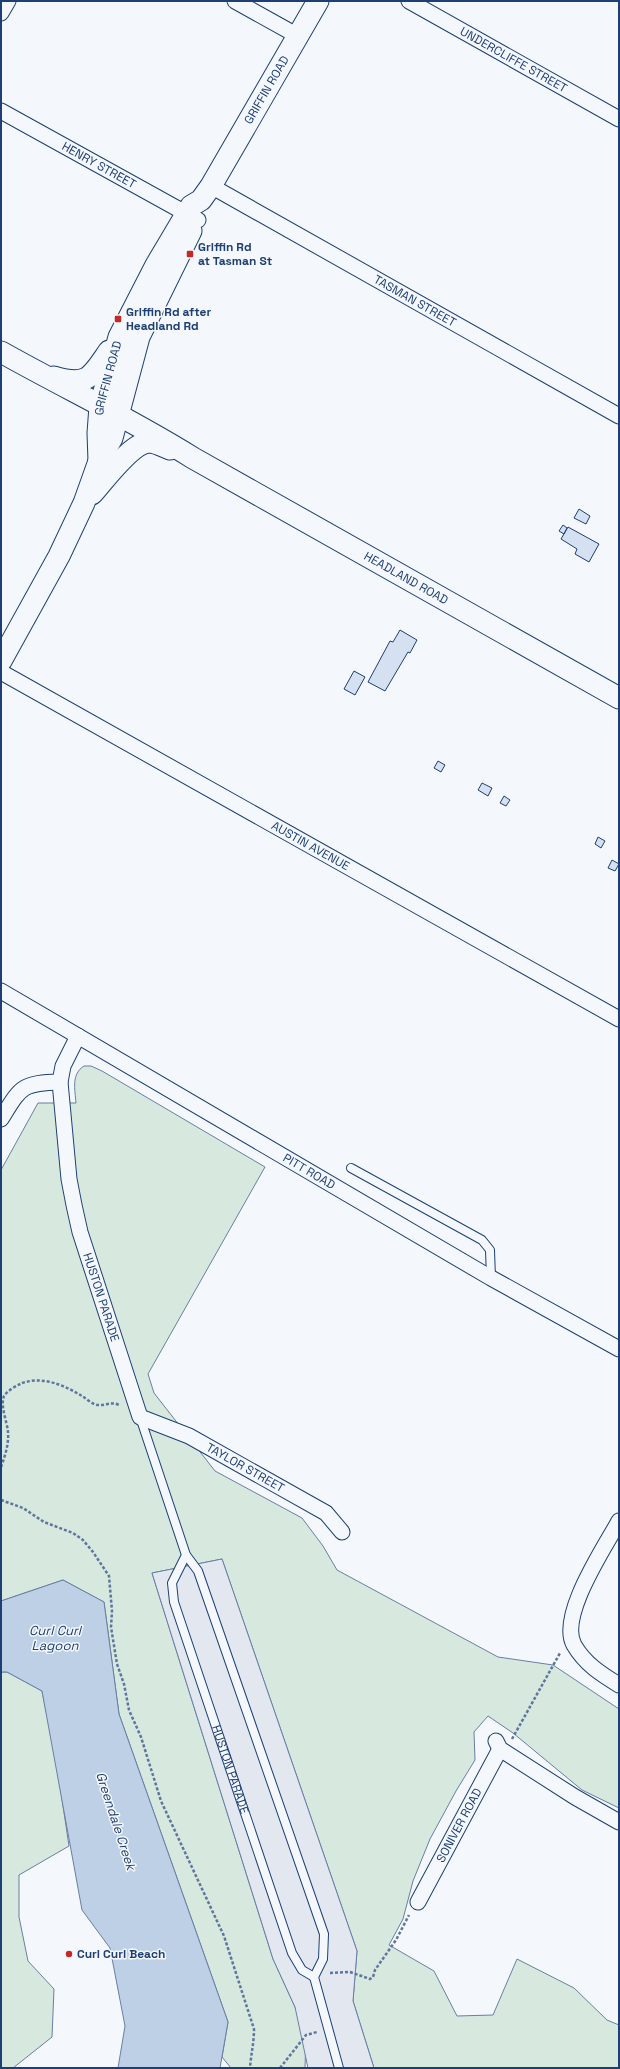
<svg xmlns="http://www.w3.org/2000/svg" width="620" height="2069" viewBox="0 0 620 2069" font-family="'Space Grotesk',sans-serif">
<style>
.green{fill:#d7e8df;stroke:#687fa3}
.parking{fill:#e3e8f0;stroke:#687fa3}
.water{fill:#bed0e5;stroke:#687fa3}
.building{fill:#d5e0f0;stroke:#1d3f73}
.lines{fill:none;stroke-linecap:round;stroke-linejoin:round}
.lane-casing{stroke:#1d3f73;stroke-width:10}
.street-casing{stroke:#1d3f73;stroke-width:17}
.secondary-casing{stroke:#1d3f73;stroke-width:23}
.path{stroke:#5e769c;stroke-width:2.5;stroke-dasharray:3 2;stroke-linecap:butt}
.lane{stroke:#f4f7fb;stroke-width:8}
.street{stroke:#f4f7fb;stroke-width:15}
.secondary{stroke:#f4f7fb;stroke-width:21}
.poi-dot{fill:#c62828;stroke:#f4f7fb;stroke-width:1.5}
.labels{text-anchor:middle;dominant-baseline:central;stroke-width:3;stroke-linejoin:round;paint-order:stroke}
.street-label{font-size:12px;fill:#1d3f73;stroke:#f4f7fb}
.poi-label{font-size:12px;font-weight:bold;fill:#1d3f73;stroke:#f4f7fb;text-anchor:start}
.water-label{font-size:13px;font-style:italic;fill:#1d3f73;stroke:#f4f7fb}
</style>
<rect width="100%" height="100%" fill="#f4f7fb"/>
<path class="green" d="M84,1066H91L102,1071L265,1167L148,1374L154,1393L215,1471L302,1518L323,1546L337,1570L498,1657L553,1665L619,1709V1808L582,1790L513,1733L488,1716L474,1732L475,1760L456,1791L430,1839L413,1881L403,1919L389,1945L434,1971L457,2016L493,2015L517,1959L574,1988L607,2020L619,2025V2068H374L353,2001L357,1951L222,1559L152,1573L273,1959L295,2007L306,2035L305,2068H231L222,2057L228,2022L119,1714L104,1602L63,1580L1,1601V1170L38,1103H76C75,1090 71,1074 84,1066Z
M1,1672H7L42,1691L56,1759L69,1846L19,1875V1917L28,1961L54,1989L52,2037L13,2068H1Z"/>
<path class="parking" d="M222,1559L357,1951L353,2001L374,2068H308L295,2007L273,1959L152,1573Z"/>
<path class="water" d="M63,1580L104,1602L119,1714L228,2022L220,2068H118L125,2026L110,1948L82,1910L42,1691L7,1672H1V1601Z"/>
<path class="building" d="M579,509L590,516L586,524L574,518Z
M563,525L567,528L564,534L559,531Z
M568,527L599,544L589,562L575,554L577,549L561,539Z
M400,630L417,640L410,653L408,652L385,691L368,682L390,641L393,642Z
M354,671L365,677L355,695L344,689Z
M438,761L445,765L441,772L434,768Z
M482,783L492,788L488,796L478,790Z
M504,796L510,800L506,806L500,803Z
M598,837L605,841L601,848L595,844Z
M612,860L619,864L615,871L608,868Z"/>
<g class="lines">
<g class="lane-casing">
<g id="lane">
<path d="M351,1168L482,1240L490,1250L491,1278"/>
<path d="M140,1417L186,1555L198,1571L324,1934L323,1959L314,1977L339,2068"/>
<path id="s1" d="M186,1555L172,1583L174,1602L292,1953L302,1970L314,1977"/>
</g>
</g>
<g class="street-casing">
<g id="street">
<path d="M235,1L298,36"/>
<path id="s2" d="M409,1L619,119"/>
<path d="M1,13L8,1"/>
<path id="s3" d="M1,111L198,220"/>
<path id="s4" d="M211,186L619,416"/>
<path id="s5" d="M1,672L619,1019"/>
<path id="s6" d="M1,991L491,1278L619,1349"/>
<path id="s7" d="M78,1036L63,1066L60,1082L69,1179L74,1205L80,1232L140,1417L189,1436L326,1513L342,1532"/>
<path d="M1,1119C21,1087 21,1083 60,1082"/>
<path d="M619,1521C605,1547 558,1616 574,1645C585,1664 601,1674 619,1685"/>
<path d="M496,1741L500,1749L575,1797L619,1822"/>
<path id="s8" d="M418,1902L500,1749"/>
</g>
</g>
<g class="secondary-casing">
<g id="secondary">
<path id="s9" d="M1,352C65,388 131,419 193,458L619,698"/>
<path d="M54,377C88,387 91,377 109,351"/>
<path id="s10" d="M99,461L98,433L100,406L119,337L156,265L191,206L201,200L211,186L318,1"/>
<path d="M92,494C104,481 131,443 149,442C156,442 164,447 170,449"/>
<path d="M1,661L59,556L84,503L99,461L112,438L139,337L191,231"/>
</g>
</g>
<path class="path" d="M1,1467C5,1456 9,1444 8,1432C7,1421 0,1406 4,1396C8,1390 16,1386 22,1383C43,1376 64,1385 82,1396C87,1399 93,1405 98,1405C105,1406 112,1401 119,1405
M1,1500L23,1508L44,1522L73,1533L83,1540L93,1552L109,1576L112,1611L111,1627L117,1664L124,1684L129,1710L141,1737L161,1801L224,1936L254,2029C254,2043 251,2054 250,2068
M512,1739L560,1653
M330,1973L350,1972L370,1979L373,1977L375,1970L396,1940L409,1915
M280,2068L306,2035L317,2032"/>
<use href="#lane" class="lane"/>
<use href="#street" class="street"/>
<use href="#secondary" class="secondary"/>
</g>
<g class="poi-dot">
<rect x="186" y="250" width="8" height="8" rx="2"/>
<rect x="114" y="315" width="8" height="8" rx="2"/>
<circle cx="69" cy="1954" r="4"/>
</g>
<g class="labels">
<g class="street-label">
<text stroke="none"><textPath href="#s2" startOffset="120">UNDERCLIFFE STREET</textPath></text>
<text stroke="none"><textPath href="#s10" startOffset="416">GRIFFIN ROAD</textPath></text>
<text stroke="none"><textPath href="#s3" startOffset="112">HENRY STREET</textPath></text>
<text stroke="none"><textPath href="#s4" startOffset="234">TASMAN STREET</textPath></text>
<text stroke="none"><textPath href="#s10" startOffset="84">GRIFFIN ROAD</textPath></text>
<text stroke="none"><textPath href="#s9" startOffset="464">HEADLAND ROAD</textPath></text>
<text stroke="none"><textPath href="#s5" startOffset="355">AUSTIN AVENUE</textPath></text>
<text stroke="none"><textPath href="#s6" startOffset="357">PITT ROAD</textPath></text>
<text stroke="none"><textPath href="#s7" startOffset="270">HUSTON PARADE</textPath></text>
<text stroke="none"><textPath href="#s7" startOffset="513">TAYLOR STREET</textPath></text>
<text stroke="none"><textPath href="#s1" startOffset="227">HUSTON PARADE</textPath></text>
<text stroke="none"><textPath href="#s8" startOffset="87">SONIVER ROAD</textPath></text>
</g>
<g class="poi-label">
<text x="198" y="247">Griffin Rd<tspan x="198" dy="14">at Tasman St</tspan></text>
<text x="126" y="312">Griffin Rd after<tspan x="126" dy="14">Headland Rd</tspan></text>
<text x="77" y="1954">Curl Curl Beach</text>
</g>
<g class="water-label">
<text x="55" y="1630">Curl Curl<tspan x="55" dy="15">Lagoon</tspan></text>
<text transform="translate(116 1821) rotate(72)">Greendale Creek</text>
</g>
</g>
<rect width="620" height="2069" fill="none" stroke="#1d3f73" stroke-width="4"/>
</svg>
